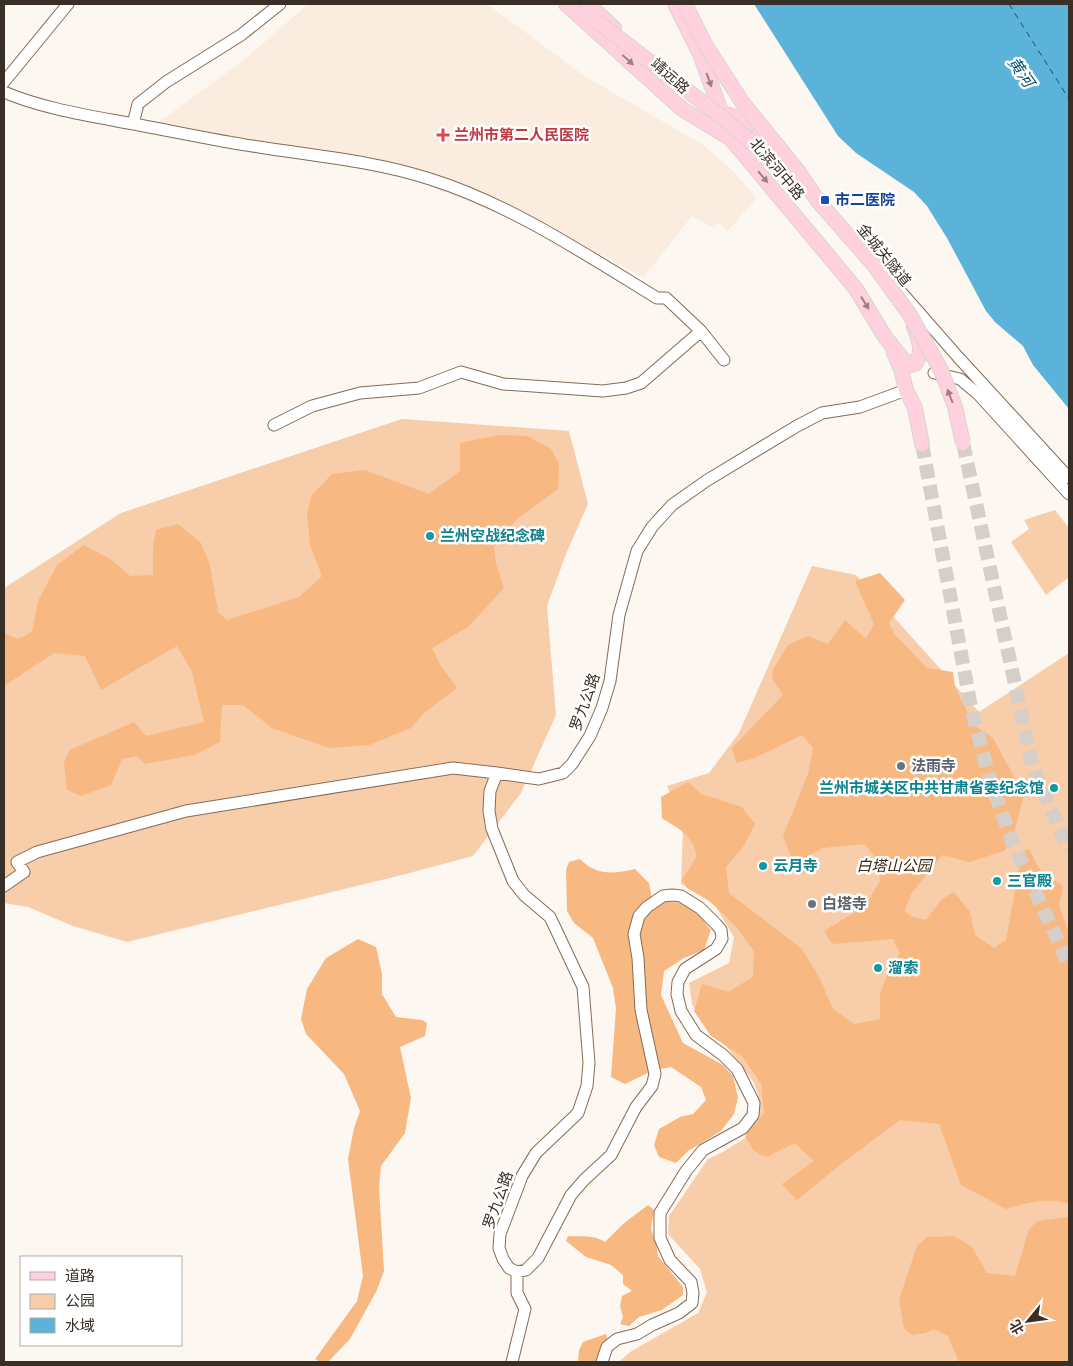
<svg xmlns="http://www.w3.org/2000/svg" width="1073" height="1366" viewBox="0 0 1073 1366" font-family="'Roboto Serif','Noto Sans SC',serif">
<style>
.built{fill:#fbece0}
.green{fill:#f8cdaa}
.forest{fill:#f7b882}
.water{fill:#5bb3d9}
.lines{fill:none;stroke-linecap:round;stroke-linejoin:round}
.ferry{stroke:#0b556f;stroke-width:1;stroke-dasharray:6 5;stroke-linecap:butt}
.major-tunnel{stroke:#d6cfc9;stroke-width:14;stroke-dasharray:14 7;stroke-linecap:butt}
.minor-casing{stroke:#856b55;stroke-width:13}
.major-casing{stroke:#d8d5d4;stroke-width:16}
.minor{stroke:#fff;stroke-width:11}
.major{stroke:#ffd1de;stroke-width:14}
.major-bridge-casing{stroke:#d8d5d4;stroke-width:16;stroke-linecap:butt}
.major-bridge{stroke:#ffd1de;stroke-width:14}
.oneway{fill:#9c8082}
.health-dot{fill:#e0444e;stroke:#fff;stroke-width:2}
.transit-dot{fill:#1a4fb4;stroke:#fff;stroke-width:2}
.culture-dot{fill:#0f9aa8;stroke:#fff;stroke-width:2}
.worship-dot{fill:#6b7280;stroke:#fff;stroke-width:2}
.labels{text-anchor:middle;dominant-baseline:central;stroke-width:5;stroke-linejoin:round;paint-order:stroke}
.street-label{font-size:15px;fill:#3a2f26;stroke:#fff}
.health-label{font-size:15px;font-weight:bold;fill:#be3a42;stroke:#fff;text-anchor:start}
.transit-label{font-size:15px;font-weight:bold;fill:#164399;stroke:#fff;text-anchor:start}
.culture-label{font-size:15px;font-weight:bold;fill:#0d838f;stroke:#fff;text-anchor:start}
.worship-label{font-size:15px;font-weight:bold;fill:#5b616d;stroke:#fff;text-anchor:start}
.park-label{font-size:15px;font-style:italic;fill:#3f260e;stroke:#fff}
.water-label{font-size:16px;font-style:italic;fill:#0b556f;stroke:#fff}
</style>
<rect width="100%" height="100%" fill="#fdf7f2"/>
<path class="built" d="M308,4H487L586,77L702,144L731,169L757,198L728,231L718,223L714,228L692,216L644,277L602,255L407,177L155,125L245,59Z"/>
<path class="green" d="M402,419L569,431L588,504L566,554L547,606L556,715L521,793L473,856L402,875L127,942L73,926L28,907L4,903V588L121,513Z
M1055,510L1069,528V577L1046,595L1011,542L1029,529L1024,520Z
M812,566L856,575L979,712L1069,653V1362H619L630,1352L698,1313L707,1292L700,1269L668,1234L669,1216L708,1159L723,1152L745,1138L758,1112V1094L753,1081L725,1045L707,1027L692,1004L689,983L729,963L734,937L716,907L701,895L681,884L683,824L667,786L709,773L739,733Z"/>
<path class="forest" d="M500,435L527,436L551,449L559,464L558,489L517,519L494,547L496,564L504,588L468,627L432,648L439,663L457,688L424,713L411,728L369,745L329,748L272,728L243,705H222L220,742L194,755L145,764L137,756L122,759L111,785L81,796L67,790L64,762L70,750L134,722L146,736L204,722L192,672L177,646L101,690L85,656L54,653L4,686V633L18,639L32,632L38,601L57,565L84,545L112,560L130,576L153,575V547L156,530L178,524L201,543L210,565L218,612L227,620L299,597L322,576L310,545L307,513L312,495L332,474L365,470L429,494L460,471V443Z
M880,573L905,600L889,623L895,635L927,668L953,672L955,687L974,725L993,738L1024,795L1012,840L1004,851L969,862L942,855L911,894L905,910L910,916L926,920L942,899L954,892L970,912L975,935L994,948L1006,940L1022,852L1029,849L1040,870L1063,886L1059,905L1069,934V1204C1047,1196 1027,1203 1006,1209L961,1185L939,1124L900,1120L841,1164L797,1200L782,1184L814,1161L795,1143L766,1157L753,1150L745,1136L764,1113L761,1084L742,1056L711,1036L694,1011L702,984L728,992L753,977L754,951L736,927L711,902L687,888L682,880L697,856C691,833 680,830 662,818L661,797L688,782L701,794L742,807L755,824L743,847L726,867L729,893L802,949L819,977L833,1009L854,1024L880,1019V994L888,972L900,953L893,939L832,944L824,931L865,906L880,881L879,863L865,844L823,848L809,855L816,865L802,875L796,868L783,836L808,774L813,748L802,735L755,758L736,763L732,748L783,695L773,680L772,671L788,645L808,636L828,644L845,620L866,639L874,624L855,581Z
M580,859C597,876 613,874 635,869L649,883L652,900L682,903L700,916L711,930L704,950L684,958L664,971L661,995L683,1043L723,1065L733,1076L738,1098L734,1114L721,1131L688,1151L676,1163L659,1157L654,1145L659,1129L680,1117L693,1114L706,1100L701,1087L671,1067L654,1070L625,1084L611,1077L616,1009L613,988L593,938L574,923L567,911L566,870L569,862Z
M358,939L376,947L382,974V994L396,1017L422,1020L427,1023L425,1036L400,1047L411,1098L405,1133L381,1166L379,1187L384,1271L377,1290L350,1339L328,1362H320L315,1359L357,1301L363,1276L348,1159L354,1128L360,1111L344,1074L306,1034L301,1019L307,989L326,958Z
M648,1205L654,1210L651,1229L656,1242L658,1256L683,1287V1295L662,1310L639,1317L629,1326L620,1324L623,1317L620,1306L622,1296L632,1291L623,1284V1275L611,1265L586,1257L566,1241L568,1236C582,1237 593,1234 605,1242L623,1224Z
M1069,1217V1362H959L948,1336L934,1329L926,1333L912,1335L904,1328L899,1300L917,1246L927,1237L954,1236L972,1247L987,1273L1015,1276L1029,1229L1037,1221Z
M606,1334L608,1340L597,1357L596,1362H578L579,1350L583,1342Z"/>
<path class="water" d="M754,4H1069V409L1033,365L1023,346L995,322L986,311L947,238L927,206L914,192L856,153L838,136Z"/>
<g class="lines">
<path class="ferry" d="M1009,4L1069,99"/>
<path class="major-tunnel" d="M963,443L1033,768L1069,850
M922,444L971,707L990,780L1012,841L1069,965"/>
<g class="minor-casing">
<path id="minor" d="M4,82L68,4
M4,92C39,107 79,114 117,121C164,129 211,140 259,147C315,156 375,161 430,179C510,204 585,254 657,298H666L701,331L724,360
M133,124L138,104L166,82L241,35L280,4
M902,293L958,357L1069,478
M934,373L960,379L978,394L1069,494
M274,425L312,406L360,393L419,388L461,372L503,384L603,391L626,388L641,383L701,331
M4,886L24,872L17,862L37,852L186,811L453,768L497,773
M512,1362L525,1309L517,1293V1272
M602,1362L607,1347L617,1339L637,1334L652,1325L679,1313L692,1303L693,1293L691,1282L670,1260L660,1238V1213L686,1171L703,1150L743,1128L753,1115L754,1103L737,1069L723,1055L696,1035L681,1011L677,994L678,982L685,969L716,949L722,939L721,930L716,924L700,908L681,896L672,895L663,896L647,907L639,916L634,934L638,958L641,1010L655,1074L652,1086L636,1107L611,1155L584,1180L571,1195L538,1258L526,1270L517,1272L509,1268L503,1259L499,1248L500,1234L522,1176L536,1153L578,1113L587,1086L589,1063L583,987L550,917L524,895L513,881L492,829L489,811L490,791L497,773L539,779L563,773L572,764L590,736L602,708L610,681L619,615L637,551L652,527L672,505L706,481L797,426L822,413L860,407L906,390"/>
</g>
<g class="major-casing">
<path id="major" d="M566,4L682,109L731,139L767,137
M588,4L614,28
M675,4L700,54L731,139L856,289L885,337L902,358L910,365L915,364C924,353 919,339 914,327
M715,108L720,112L757,124
M894,353L901,369L906,390L915,408L922,444"/>
</g>
<use href="#minor" class="minor"/>
<use href="#major" class="major"/>
<g class="major-bridge-casing">
<path id="major-bridge" d="M685,4L706,46L742,102L798,171L818,201L874,265L910,315L941,370L955,407L963,443
M598,22L727,121L802,187"/>
</g>
<use href="#major-bridge" class="major-bridge"/>
</g>
<defs><path id="oneway-solid" d="M-6-.8H1V-3.2L6.5 0L1 3.2V.8H-6Z" transform="scale(1.25)"/></defs>
<g class="oneway">
<use href="#oneway-solid" transform="translate(628 60) rotate(42)"/>
<use href="#oneway-solid" transform="translate(709 80) rotate(70)"/>
<use href="#oneway-solid" transform="translate(763 177) rotate(50)"/>
<use href="#oneway-solid" transform="translate(865 303) rotate(58)"/>
<use href="#oneway-solid" transform="translate(950 396) rotate(-111)"/>
</g>
<path class="health-dot" d="M440.5 127.5h5v5h5v5h-5v5h-5v-5h-5v-5h5z"/>
<rect class="transit-dot" x="820" y="195" width="10" height="10" rx="2.5"/>
<g class="culture-dot">
<circle cx="430" cy="536" r="5"/>
<circle cx="1054" cy="788" r="5"/>
<circle cx="763" cy="866" r="5"/>
<circle cx="997" cy="881" r="5"/>
<circle cx="878" cy="968" r="5"/>
</g>
<g class="worship-dot">
<circle cx="901" cy="766" r="5"/>
<circle cx="812" cy="904" r="5"/>
</g>
<g class="labels">
<g class="street-label">
<text transform="translate(670 76) rotate(42)">靖远路</text>
<text transform="translate(777 169) rotate(50)">北滨河中路</text>
<text transform="translate(884 255) rotate(51)">金城关隧道</text>
<text transform="translate(585 702) rotate(-70)">罗九公路</text>
<text transform="translate(498 1200) rotate(-70)">罗九公路</text>
</g>
<g class="health-label">
<text x="454" y="135">兰州市第二人民医院</text>
</g>
<g class="transit-label">
<text x="835" y="200">市二医院</text>
</g>
<g class="culture-label">
<text x="440" y="536">兰州空战纪念碑</text>
<text x="1044" y="788" text-anchor="end">兰州市城关区中共甘肃省委纪念馆</text>
<text x="773" y="866">云月寺</text>
<text x="1007" y="881">三官殿</text>
<text x="888" y="968">溜索</text>
</g>
<g class="worship-label">
<text x="911" y="766">法雨寺</text>
<text x="822" y="904">白塔寺</text>
</g>
<g class="park-label">
<text x="894" y="866">白塔山公园</text>
</g>
<g class="water-label">
<text transform="translate(1021 72) rotate(55)">黄河</text>
</g>
</g>
<rect width="1073" height="1366" fill="none" stroke="#3a2f26" stroke-width="10"/>
<rect x="20" y="1256" width="162" height="90" fill="#ffffff" stroke="#b0aca8"/>
<rect x="30" y="1272" width="25" height="8" fill="#ffd1de" stroke="#b0aca8"/>
<text x="65" y="1281" font-size="15" fill="#3a2f26">道路</text>
<rect x="30" y="1294" width="25" height="15" fill="#f8cdaa" stroke="#b0aca8"/>
<text x="65" y="1306" font-size="15" fill="#3a2f26">公园</text>
<rect x="30" y="1318" width="25" height="15" fill="#5bb3d9" stroke="#b0aca8"/>
<text x="65" y="1331" font-size="15" fill="#3a2f26">水域</text>
<g transform="translate(1028 1321) rotate(241)" stroke="#ffffff" stroke-width="4" paint-order="stroke">
<path d="M0-4L9 19L0 12L-9 19Z" fill="#3a2f26"/>
<text y="-8" font-size="14" font-weight="bold" text-anchor="middle" fill="#3a2f26">北</text>
</g>
</svg>
